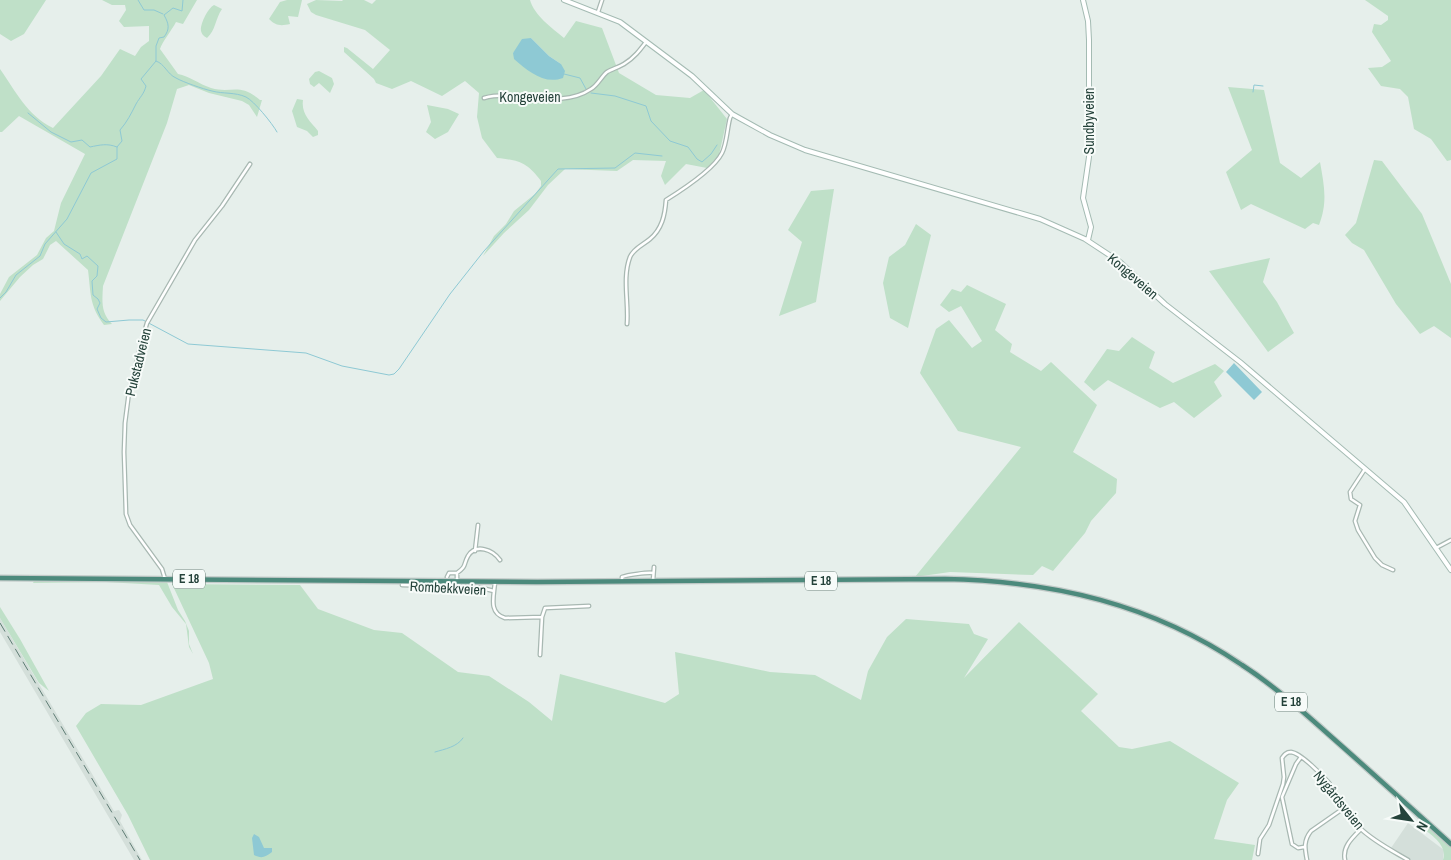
<svg xmlns="http://www.w3.org/2000/svg" width="1451" height="860" viewBox="0 0 1451 860" font-family="'Archivo Narrow',sans-serif">
<style>
.built{fill:#d4dfda}
.green{fill:#bfe0c8;fill-rule:evenodd}
.water{fill:#8ec9d4}
.lines{fill:none;stroke-linecap:round;stroke-linejoin:round}
.stream{stroke:#8ec9d4;stroke-width:1}
.minor-casing{stroke:#a8b8b2;stroke-width:5}
.secondary-casing{stroke:#a4bbb3;stroke-width:6}
.trunk-casing{stroke:#c2cac8;stroke-width:7}
.minor{stroke:#fff;stroke-width:2.5}
.secondary{stroke:#fff;stroke-width:4}
.trunk{stroke:#4c8a7c;stroke-width:4.5}
.rail{stroke:#5f7d75;stroke-width:1;stroke-dasharray:10 5;stroke-linecap:butt}
.labels{text-anchor:middle;dominant-baseline:central;stroke-width:4;stroke-linejoin:round;paint-order:stroke}
.shield{fill:#f7fbf9;stroke:#637a73;stroke-width:1}
.shield-label{font-size:12px;font-weight:bold;fill:#24423a}
.street-label{font-size:14px;fill:#24423a;stroke:#f7fbf9}
</style>
<rect width="100%" height="100%" fill="#e6efeb"/>
<path class="built" d="M0,618L114,811L119,810L122,815L120,821L142,860H134L0,632Z
M1408,823L1444,850L1443,860H1411L1391,848Z"/>
<path class="green" d="M0,0H46L24,34L11,41L0,34Z
M102,0H197L183,24L176,22C172,30 162,42 160,49L178,74C189,76 199,84 211,88C232,94 239,82 260,100H262L257,117L249,105L242,101L209,93L189,85L177,89L167,123L103,286C102,302 101,313 112,324L104,325C89,305 91,293 88,270L56,241L50,245L43,259L33,265L20,277L0,301V294L9,277L37,255L46,238L54,231L61,203L85,154L19,116L2,132H0V69C16,92 27,115 53,128L101,76L120,49L135,56L141,47L149,41V26L124,27L119,21L126,10L125,5H112Z
M287,0H302L298,17L288,16L290,24C281,26 276,26 269,19L280,2Z
M316,0L342,1L343,0H364L372,4L376,0H530C534,15 552,28 564,38L576,21L602,28L619,73L656,95L690,98L704,90L727,119L719,155L707,168L686,164L665,185L661,176L666,161L633,160L617,171L565,169L548,185L529,210L504,233L483,256L494,236L506,224L514,211L535,194L541,186V181C528,163 519,160 497,158L482,138L477,117L479,93L465,81L442,96L411,81L392,89L376,83L374,79L344,52V47L347,48L373,69L390,50L365,30L316,15L311,12L307,4ZM531,38L549,56L561,64L513,53Z
M1365,0H1451V160L1447,161L1431,139L1414,129L1408,97L1400,89L1381,86L1368,68L1382,67L1391,61L1372,32L1374,24L1381,25L1388,20V16Z
M214,5L222,9C215,19 216,30 207,38C204,36 202,35 201,31C200,24 208,8 214,5Z
M319,71L332,78L334,84L330,93L319,83L314,87L310,84L309,79L315,72Z
M1228,87L1264,90L1280,163L1301,178L1320,162C1324,185 1328,202 1319,225L1313,223L1305,229L1251,204L1241,210L1226,172L1252,150Z
M297,99L303,100C301,114 310,121 318,131V135L313,137L307,131L297,127L292,111Z
M427,105L448,109L459,114L448,132L435,139L426,132L431,122Z
M1374,160L1382,161L1422,214L1451,284V338L1434,326L1420,334L1396,304L1364,250L1352,243L1345,235L1356,223Z
M834,189L816,302L779,316L802,242L788,230L811,191Z
M916,224L931,235L908,328L890,318L883,283L889,257L905,245Z
M1270,258L1263,282L1277,302L1294,333L1268,352L1209,271Z
M967,285L1006,304L995,330L1012,344L1010,352L1041,371L1051,362L1097,405L1073,452L1117,479L1116,493L1091,521L1085,533L1053,571L1042,566L1033,575L950,572L915,577L1021,447L958,431L920,373L936,329L949,320L972,348L982,341L961,306L949,312L940,305L952,289L961,292Z
M1132,337L1155,352L1149,368L1173,383L1215,364L1224,371L1214,382L1222,396L1194,418L1174,402L1160,408L1108,380L1094,391L1084,382L1107,349L1119,351Z
M34,581L167,582L178,610L185,621L189,631V644L193,654L189,647L186,624L172,607L159,585L106,582L33,583Z
M172,584L300,585L318,609L374,630L402,633L458,672L489,676L529,702L552,721L560,674L665,703L679,694L675,652L770,672L815,675L861,700L868,671L887,637L906,619L969,624L974,634L988,639L964,678L1019,622L1098,694L1081,711L1119,747L1132,749L1170,741L1239,783L1227,800L1214,839L1255,845L1252,860H150L128,815L76,726L86,713L101,704L141,705L213,679L209,663Z
M0,607L20,639L49,691L39,683L0,618Z
M1422,822H1424L1451,847V860H1443C1448,846 1432,835 1422,828Z"/>
<path class="water" d="M531,38L549,56L561,64L565,71L563,78C544,85 528,71 514,59L513,53L522,39Z
M1234,363L1262,392L1254,400L1226,372Z
M254,834L259,837L264,848H272V852C265,857 262,859 254,855L252,838Z"/>
<g class="lines">
<path class="stream" d="M138,0L144,10H154L163,14
M156,61C165,64 167,74 176,78C183,82 203,89 212,91C223,94 235,92 246,97C254,101 272,123 277,132
M564,74L580,78L586,89
M1253,92L1254,85L1263,86
M591,93L615,96L646,106L651,121L670,141L688,147L697,159L702,162L711,154L717,145
M28,113L51,132L71,142L82,140L90,147C100,145 107,143 117,147
M56,232L64,244L80,254L82,259L87,256L98,266L97,276L92,281L93,295L98,299L100,303L97,309L101,318L106,322L129,320H143L188,344L306,353L342,366L389,375L394,374L399,369L450,294L484,251L558,169L615,168L635,153L662,156
M0,298L6,292L16,275L40,256L45,244L67,219L91,173L117,159V147L122,141L120,130C127,122 131,114 136,104C140,97 144,94 146,86L141,79L156,61V46L159,38L164,37C170,29 169,24 164,15L173,8L182,11L183,0
M435,752C445,749 457,747 463,738"/>
<g class="minor-casing">
<path id="minor" d="M598,12L602,0
M484,98C518,89 560,110 591,89C598,85 601,77 607,72C612,69 619,67 624,64C634,58 640,50 646,42
M627,324C629,303 622,278 630,257C634,248 643,245 650,239C662,229 665,215 666,200C682,190 714,169 722,153C727,143 727,129 730,118L732,114
M1365,469L1350,492L1351,499L1360,505L1355,521L1358,530L1375,558L1382,565L1393,570
M1436,548L1451,540
M475,551L478,525
M447,577L449,573H457
M165,579L162,569L130,525L126,514L124,452L125,423L129,392L140,347L147,323L195,240L222,206L250,164
M622,580V577C627,575 648,572 653,573
M653,581L654,567
M457,582V573C467,566 463,565 468,556C476,543 493,550 500,560
M495,582C494,596 488,613 505,618L542,617
M402,585L477,587L494,591
M540,655L542,617L545,608L589,606
M1301,757L1296,764L1282,797L1292,844L1298,848L1304,847
M1258,854L1260,839L1269,825L1283,784L1284,777L1282,758C1284,755 1286,752 1291,752C1301,753 1323,776 1329,783C1340,798 1347,814 1360,828C1373,841 1391,850 1408,860
M1307,860C1305,849 1303,841 1311,831L1344,808
M1345,860C1342,847 1352,838 1361,829"/>
</g>
<g class="secondary-casing">
<path id="secondary" d="M564,0L620,22L692,76L732,114L770,135L805,150L1040,219L1085,239L1120,262L1165,304L1240,362L1404,502L1451,570
M1083,0L1088,21L1089,40V157L1083,198L1091,227L1088,240"/>
</g>
<g class="trunk-casing">
<path id="trunk" d="M0,578L537,582L945,579C1053,581 1152,604 1242,665C1273,685 1300,709 1327,733C1369,770 1410,807 1451,844"/>
</g>
<use href="#minor" class="minor"/>
<use href="#secondary" class="secondary"/>
<use href="#trunk" class="trunk"/>
<path class="rail" d="M0,623L140,860"/>
</g>
<g class="labels">
<g class="shield">
<rect x="173" y="569.5" width="32" height="19" rx="4"/>
<rect x="805" y="571.5" width="32" height="19" rx="4"/>
<rect x="1275" y="692.5" width="32" height="19" rx="4"/>
</g>
<g class="shield-label">
<text x="189" y="579">E 18</text>
<text x="821" y="581">E 18</text>
<text x="1291" y="702">E 18</text>
</g>
<g class="street-label">
<text x="530" y="97">Kongeveien</text>
<text transform="translate(1089 121) rotate(-90)">Sundbyveien</text>
<text transform="translate(1133 276) rotate(41)">Kongeveien</text>
<text transform="translate(138 362) rotate(-76)">Pukstadveien</text>
<text transform="translate(448 588) rotate(3)">Rombekkveien</text>
<text transform="translate(1339 800) rotate(51)">Nygårdsveien</text>
</g>
</g>
<g transform="translate(1411 820) rotate(120)" stroke="#f7fbf9" stroke-width="4" paint-order="stroke">
<path d="M0-4L9 19L0 12L-9 19Z" fill="#24423a"/>
<text y="-8" font-size="14" font-weight="bold" text-anchor="middle" fill="#24423a">N</text>
</g>
</svg>
